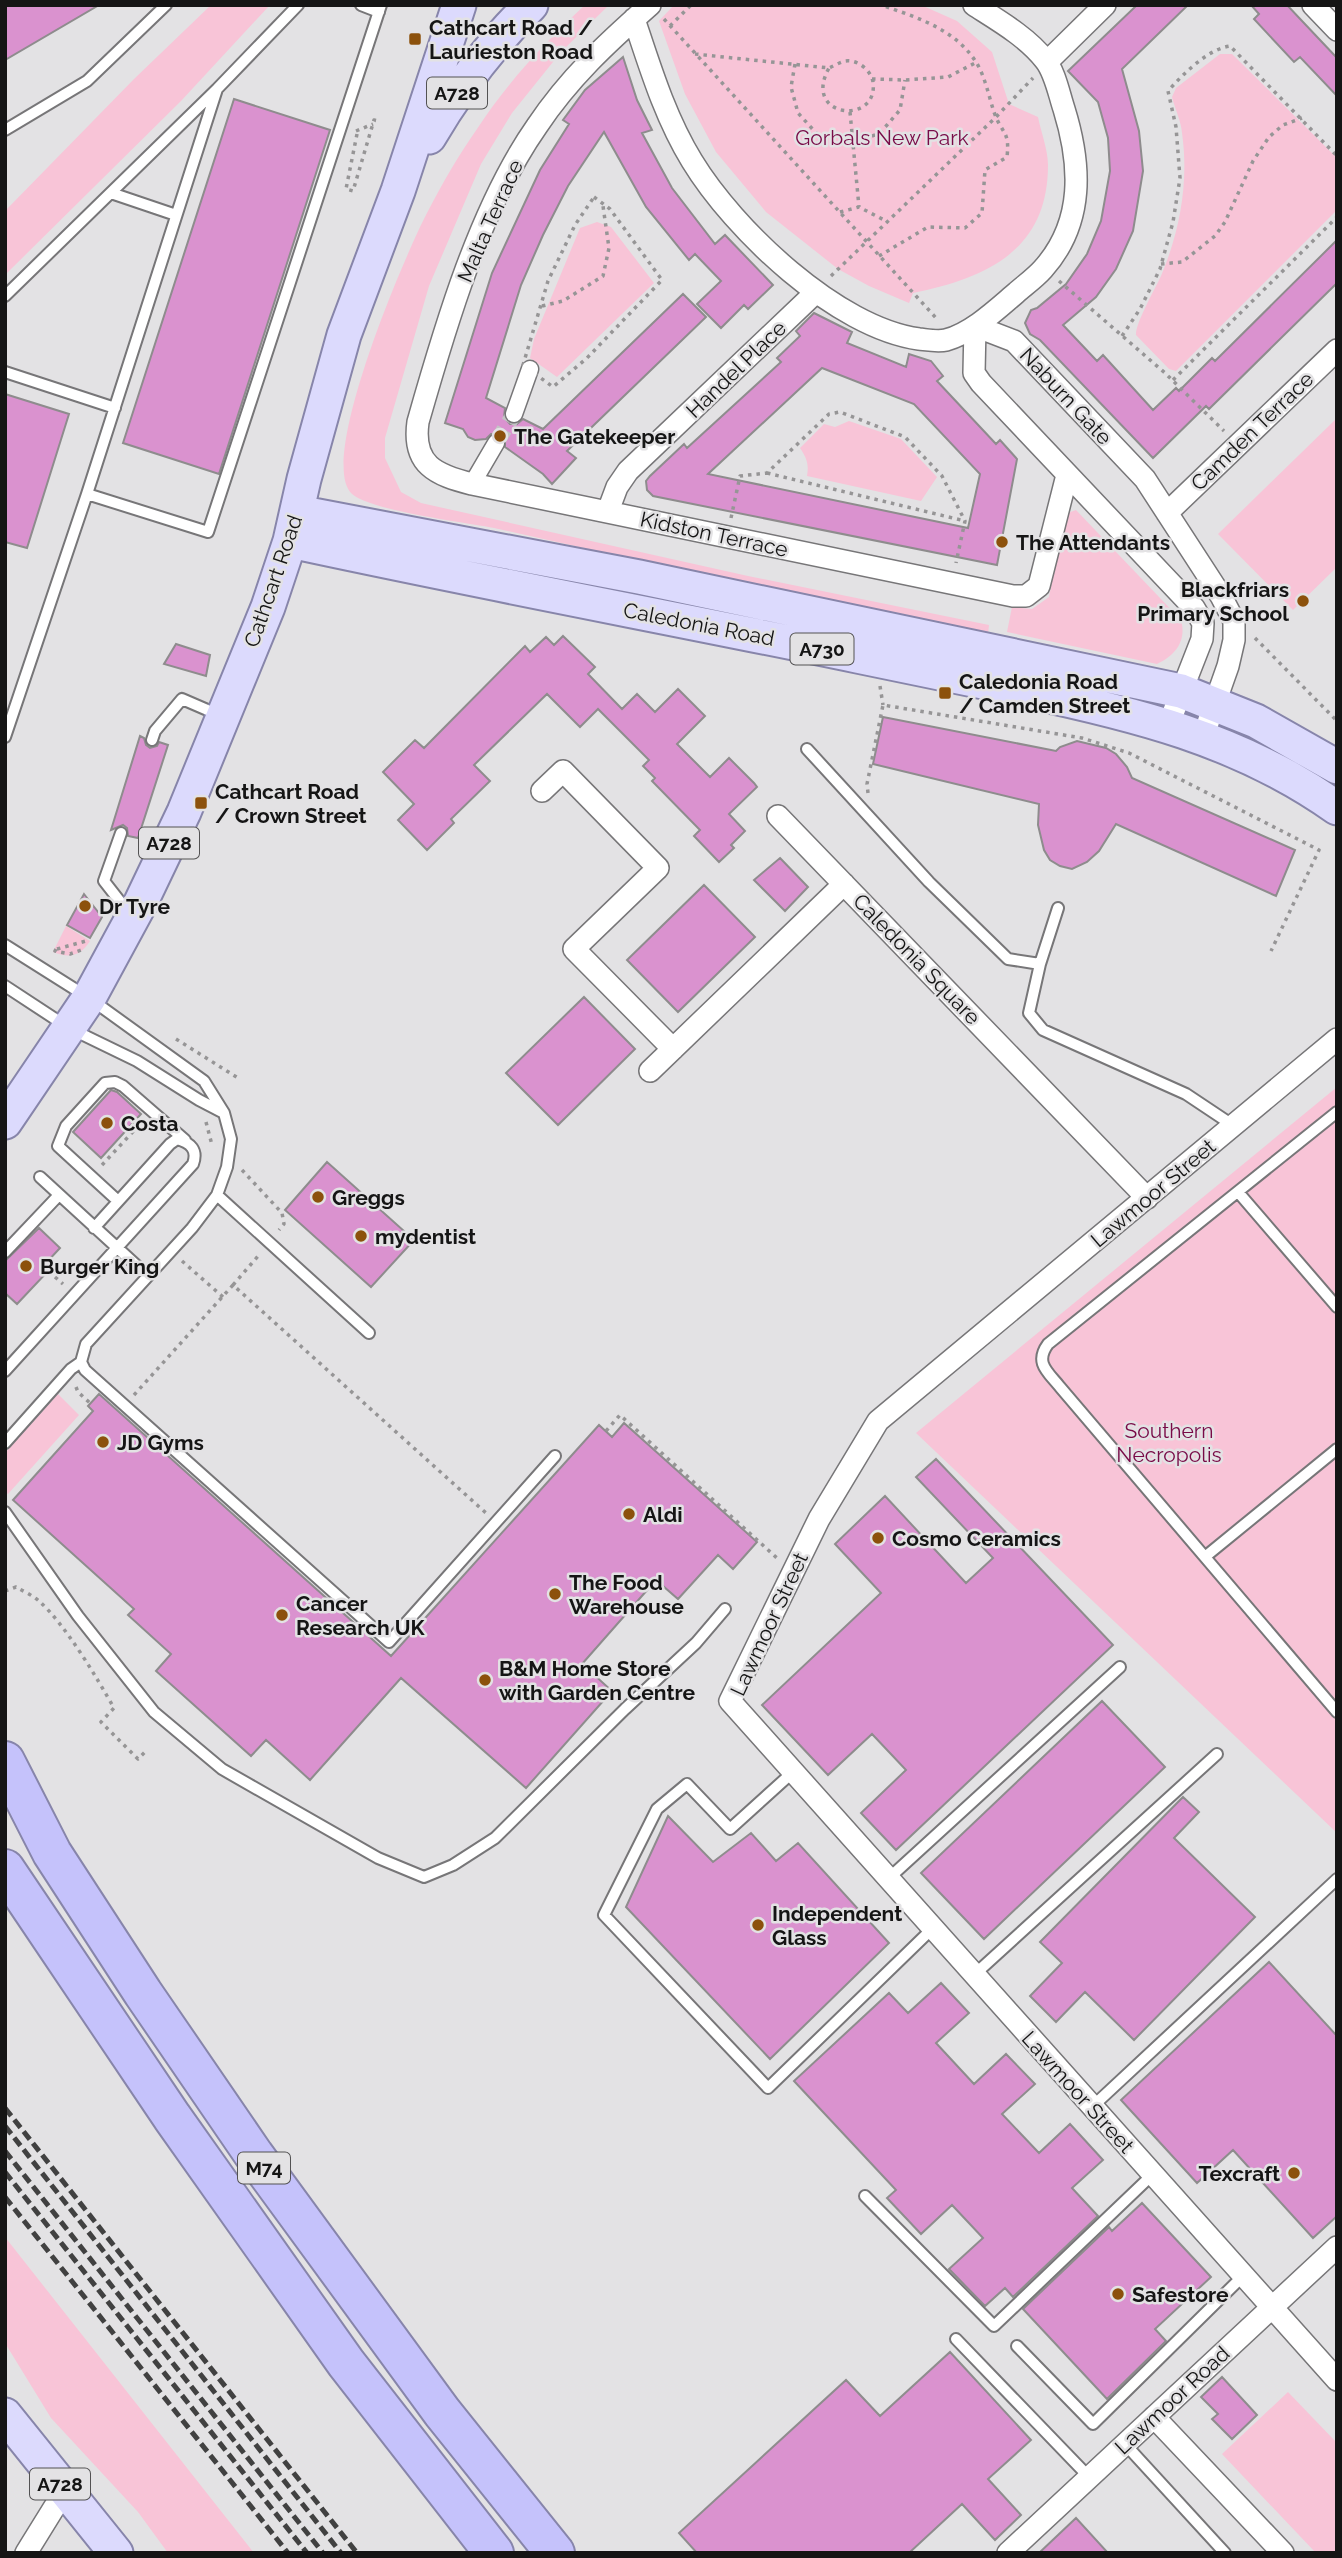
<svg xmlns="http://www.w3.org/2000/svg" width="1342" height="2558" viewBox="0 0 1342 2558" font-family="Raleway,sans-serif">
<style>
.green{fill:#f8c4d7}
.building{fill:#da92cf;stroke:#8e8c8d;stroke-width:2;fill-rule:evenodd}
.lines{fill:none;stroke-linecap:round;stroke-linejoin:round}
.pedestrian-tunnel{stroke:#c4c3c5;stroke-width:16;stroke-dasharray:16 8;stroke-linecap:butt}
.service-casing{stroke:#777678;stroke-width:14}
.pedestrian-casing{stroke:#777678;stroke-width:19}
.minor-casing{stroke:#777678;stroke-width:24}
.primary-casing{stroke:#8785aa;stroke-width:37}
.motorway-casing{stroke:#8785aa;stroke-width:42}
.path{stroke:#969596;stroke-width:3.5;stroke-dasharray:3.5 5;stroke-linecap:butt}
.service{stroke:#fff;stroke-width:10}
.pedestrian{stroke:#fff;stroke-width:16}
.minor{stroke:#fff;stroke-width:21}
.primary{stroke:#dcdafd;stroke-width:33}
.motorway{stroke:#c5c2fb;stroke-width:38}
.rail{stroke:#414141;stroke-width:5;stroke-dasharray:10 5;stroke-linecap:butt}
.poi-dot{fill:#8c510c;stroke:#e3e2e4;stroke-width:2.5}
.labels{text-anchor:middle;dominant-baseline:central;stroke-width:5;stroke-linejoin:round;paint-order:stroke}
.shield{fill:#e3e2e4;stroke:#535253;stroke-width:2}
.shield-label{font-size:19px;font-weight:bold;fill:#151515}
.poi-label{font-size:21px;font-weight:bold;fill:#151515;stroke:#e3e2e4;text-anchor:start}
.park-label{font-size:21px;fill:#780a47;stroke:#e3e2e4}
.street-label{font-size:21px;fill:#151515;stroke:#e3e2e4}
</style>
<rect width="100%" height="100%" fill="#e3e2e4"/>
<path class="green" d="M211,5H270L181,101L5,275V211L134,79Z
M585,5H609L561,52L512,113L481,164L429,286L385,438V458L401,492L421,503L748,576L989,625L988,634C885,612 781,591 678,569C616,556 555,541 494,528C464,522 372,511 352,494C316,462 406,253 427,213C442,184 458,156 477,129C507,83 545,42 585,5Z
M674,5H921L957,21L992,52L1009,104L1038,117C1041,132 1048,150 1048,165C1048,251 986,278 913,293L909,303L869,286L838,269L766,212L716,152L685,94L659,21Z
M1220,54H1232L1337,158V210L1176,371L1169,369L1136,335C1135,324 1155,289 1161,276C1180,231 1189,182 1182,133C1181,121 1175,109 1172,97L1176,88Z
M597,222L611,227L654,283L557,377L530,358L534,339L580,228Z
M1337,418V567L1293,610L1218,534Z
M849,421L901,439L937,477L921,501L807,476C809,465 807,458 800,448L824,424L835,427Z
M1076,510L1181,620C1187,641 1175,656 1157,664L1007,632L1012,607L1032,609L1049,597L1065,514Z
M66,926L90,941C80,957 69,958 53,952Z
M1337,1087V1833L916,1433Z
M58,1394L79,1415L8,1494L5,1492V1453Z
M5,2237L254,2553H168L138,2512L51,2418L5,2343Z
M1288,2392L1337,2443V2553H1316L1222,2454Z"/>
<path class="building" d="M5,5H99L5,60Z
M1137,5H1188L1122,69L1139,131L1143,171L1133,231L1116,269L1096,297L1063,325L1097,361L1103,355L1153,410L1176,388L1179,391L1212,358L1215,361L1337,240V283L1209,409L1206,406L1153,458L1040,340L1030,334L1025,323L1031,310L1037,308L1066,284L1087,254L1101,221L1110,171L1108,138L1098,102L1068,71Z
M1251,5H1287L1337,58V96L1300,57L1294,62L1254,19L1259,14Z
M623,57L637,100L652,130L642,133L672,188L715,244L725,235L773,285L748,309L744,305L721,328L697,304L721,281L695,254L689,260L646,207L604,132L568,186L543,235L521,285L486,398L505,408L504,417L510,424H517L523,419L543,429L683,294L706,317L567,451L576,458L552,484L543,474L505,447V438L501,434H491L486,439L475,440L468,437L463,429L445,423L492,273L540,170L569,124L563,120L585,90Z
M234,99L330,130L219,474L123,443Z
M814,313L852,332L847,343L906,367L909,354L931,361L943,376L937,381L996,444L1000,440L1017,459L997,565L653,496L647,490L646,481L650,476L684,444L687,448L781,362L777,358L800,336L796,331ZM822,368L914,404L980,474L968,528L708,474Z
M5,394L69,414L27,548L5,542Z
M563,636L595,667L588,674L622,709L637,694L655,712L678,689L705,716L677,744L710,777L729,758L754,783L757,787L729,814L745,831L731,845L734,848L719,862L694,836L700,830L652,781L655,778L643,766L649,760L598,709L580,727L547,694L474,765L490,781L451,819L454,823L427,850L398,820L414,804L383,772L415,740L424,748L525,646L530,652L546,637L554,645Z
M176,644L210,655L206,676L164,664Z
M883,717L1056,751L1060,747L1077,741L1106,748L1116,754L1127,767L1132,778L1295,850L1276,896L1116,824L1099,851L1087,862L1072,869L1060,866L1050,860L1044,850L1038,825L1039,804L873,764Z
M140,736L144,738L146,745L150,748L157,746L159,742L168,745L138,838L128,836L127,828L123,825L111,830Z
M780,858L808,887L785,911L754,880Z
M704,885L755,937L678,1012L627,960Z
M84,894L102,917L90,938L67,925Z
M584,997L635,1049L558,1125L506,1073Z
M111,1090L117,1092L141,1114L101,1158L73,1132Z
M327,1162L414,1240L371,1287L285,1210Z
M39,1228L60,1248L45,1264L50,1269L17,1304L5,1293V1261Z
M99,1394L391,1656L599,1425L612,1437L624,1423L757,1542L733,1569L718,1555L678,1599L656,1580L582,1664L612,1691L526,1788L401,1678L310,1780L266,1740L251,1756L156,1671L171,1654L128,1615L134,1609L13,1500L93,1411L88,1406Z
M936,1459L1113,1645L896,1850L861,1813L906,1770L872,1734L828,1775L762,1705L881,1593L835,1544L885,1496L966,1583L993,1558L916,1477Z
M1102,1701L1165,1767L984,1939L921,1873Z
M1183,1797L1199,1812L1174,1838L1255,1917L1134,2040L1085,1992L1056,2022L1030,1996L1062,1963L1040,1942Z
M668,1816L713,1862L751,1833L776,1861L798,1843L889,1943L770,2059L626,1907Z
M1269,1962L1337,2036V2216L1313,2238L1233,2150L1197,2183L1121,2100Z
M941,1983L969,2013L936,2043L974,2084L1006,2054L1035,2084L1002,2114L1039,2153L1070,2124L1103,2160L1072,2188L1098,2216L1013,2297L1005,2288L985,2306L949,2269L983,2238L952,2205L921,2234L887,2198L896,2190L794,2081L889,1993L908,2013Z
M1142,2203L1211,2277L1155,2329L1166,2341L1107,2399L1023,2309L1109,2227L1112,2231Z
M950,2352L1031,2440L988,2479L1021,2515L995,2540L962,2504L909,2553H697L679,2533L846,2380L880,2416Z
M1222,2377L1257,2415L1232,2439L1212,2419L1218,2414L1201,2397Z
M1076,2518L1108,2553H1039Z"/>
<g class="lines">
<path class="pedestrian-tunnel" d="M496,443L514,414"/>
<g class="service-casing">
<path id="service" d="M361,5L379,12
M5,130L87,81L166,5
M111,193L176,215
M5,296L217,89L298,5
M5,372L115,408
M87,494L208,532L381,5
M5,737L87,494L217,89
M152,740L155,731L182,699L219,715
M807,749L929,882L1008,959L1040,964L1058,908
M121,833L104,881L129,913
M5,945L89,998L204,1081L224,1113L231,1139L227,1167L217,1195L192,1228L86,1344L81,1362L85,1370L389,1642L555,1456
M1040,964L1029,1013L1043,1030L1186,1094L1234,1126
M5,986L69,1028L137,1061L199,1100L224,1113
M1337,1112L1048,1344C1034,1363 1048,1372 1060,1387L1337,1712
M40,1177L148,1276
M1238,1192L1337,1307
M217,1195L369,1333
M118,1201L58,1146L66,1126L105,1083L115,1082L123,1086L185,1140
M5,1252L59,1195
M5,1371L193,1164C198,1150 191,1143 177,1139L170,1144L94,1228
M5,1443L71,1369L81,1362
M5,1512L78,1616L154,1712L222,1769L378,1858L424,1877L453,1865L495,1838L625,1709L696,1643L725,1609
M1206,1556L1337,1449
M793,1772L730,1829L687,1784L657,1809L604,1915L768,2088L933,1928
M888,1879L1120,1667
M974,1975L1217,1754
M1092,2107L1337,1879
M865,2196L994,2326L1152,2175
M956,2339L1089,2477
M1017,2346L1093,2424L1244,2275
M1125,2444L1225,2553"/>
</g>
<g class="pedestrian-casing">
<path id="pedestrian" d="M514,414L530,369
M472,484L496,443"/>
</g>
<g class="minor-casing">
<path id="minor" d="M650,5C607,43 569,78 537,126C480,207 445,327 418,422C412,465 436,475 472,484L1013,596H1026L1039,586L1067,475
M1313,5L1337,30
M634,19C650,67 665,117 692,161C734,230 837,328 919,339C928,340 938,342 946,340C972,333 996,310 1016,293C1025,285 1035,278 1043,269C1085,222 1081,164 1064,109C1059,94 1055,72 1045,60C1027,37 999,21 974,5
M1047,62L1105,5
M608,511L617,487L628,471L815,293
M1167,513L1337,350
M1168,726L1202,639L1203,623L1194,608L981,383L974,373L975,326L1014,341L1145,479L1221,596L1234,621V640L1228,666L1203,737
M542,791L563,771L658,868L574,949L673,1049
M778,816L1147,1198
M1337,1039L878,1421L819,1519L730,1701L1337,2380
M650,1071L844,884
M1154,2417L1283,2553
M26,2553L65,2490
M1008,2553L1337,2247"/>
</g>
<g class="primary-casing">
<path id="primary" d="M429,137C458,88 490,45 531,5
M297,512L639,577L1181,691L1256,721L1337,767
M290,541C479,582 668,617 857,656C911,667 964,678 1017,689C1132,713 1240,739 1337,808
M5,1122L89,998L141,902L184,812L268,607L290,541L304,479L344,335L398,191L459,5
M5,2415L116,2553"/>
</g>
<g class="motorway-casing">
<path id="motorway" d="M5,1761L52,1853L143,1993L254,2155L442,2412L555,2553
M5,1869L172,2117L346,2363L494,2553"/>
</g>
<path class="path" d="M664,19L937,319
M670,26L691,5
M695,54L829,68C834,66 840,62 845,61C857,59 871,70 873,82C879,126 801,118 829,68
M795,64L791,87L798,113L818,135L853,143L880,133L900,110L905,80
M872,79L905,80L948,77L977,62
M850,112L859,207
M356,131L373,124
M357,134L346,189L353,191L374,120L379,121
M594,197L610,209L662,280L587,358L553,387L523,365L548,281L575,225Z
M840,212L859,207L886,221
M879,256L928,227L965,228L982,213L985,170L1007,157C1010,130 1002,135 994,112C989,97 985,76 976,62C955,29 916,17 881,5
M1161,264L1182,262L1215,236L1225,222L1253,161L1269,137L1283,125L1302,118
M831,276L996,117L1033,78
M1059,281L1165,373L1224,431
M542,306L563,301L603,276L609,248L603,206
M1122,336L1140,309L1160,269L1173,222L1180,178L1176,127L1168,91C1183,74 1208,49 1230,46L1337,156
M1173,380L1337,217
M767,473L965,521
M731,518L740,476L767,473L829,414L840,412L905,437L942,476L965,521L956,563
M1255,638L1337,721
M880,686L883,705
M868,793L867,784L883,705L1082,738L1129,753L1319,850L1271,951
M56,949L55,951L70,954L84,949
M57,949L86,941L89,943
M176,1039L238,1078
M206,1122L212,1145
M102,1165L142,1122
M242,1170L282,1213L284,1224L279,1230
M182,1261L223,1297
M55,1277L63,1284
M233,1285L259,1255
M76,1387L78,1392L90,1403
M134,1395L233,1285L486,1513
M606,1431L620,1415L778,1559
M5,1591L16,1587C23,1591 32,1595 39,1601C65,1624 97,1678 114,1708L101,1722L138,1759L145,1752"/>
<use href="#service" class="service"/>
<use href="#pedestrian" class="pedestrian"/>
<use href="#minor" class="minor"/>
<use href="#primary" class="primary"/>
<use href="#motorway" class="motorway"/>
<path class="rail" d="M5,2108L357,2553
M5,2126L341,2553
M5,2151L323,2553
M5,2172L307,2553
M5,2197L288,2553"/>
</g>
<g class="poi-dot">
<rect x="408" y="32" width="14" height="14" rx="3.5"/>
<circle cx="500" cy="436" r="7"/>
<circle cx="1002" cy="542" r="7"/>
<circle cx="1303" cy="601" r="7"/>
<rect x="938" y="686" width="14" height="14" rx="3.5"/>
<rect x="194" y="796" width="14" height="14" rx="3.5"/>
<circle cx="85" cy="906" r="7"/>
<circle cx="107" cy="1123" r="7"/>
<circle cx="318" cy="1197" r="7"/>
<circle cx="361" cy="1236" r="7"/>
<circle cx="26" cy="1266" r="7"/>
<circle cx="103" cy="1442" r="7"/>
<circle cx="629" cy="1514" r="7"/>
<circle cx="878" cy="1538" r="7"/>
<circle cx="555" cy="1594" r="7"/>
<circle cx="282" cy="1615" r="7"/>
<circle cx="485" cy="1680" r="7"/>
<circle cx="758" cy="1925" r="7"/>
<circle cx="1294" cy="2173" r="7"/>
<circle cx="1118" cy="2294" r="7"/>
</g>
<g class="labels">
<g class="shield">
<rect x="427" y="77.5" width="60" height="31" rx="5"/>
<rect x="790.5" y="633.5" width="63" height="31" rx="5"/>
<rect x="139" y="827.5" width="60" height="31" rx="5"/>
<rect x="238" y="2152.5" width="52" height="31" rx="5"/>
<rect x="30" y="2468.5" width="60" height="31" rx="5"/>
</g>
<g class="shield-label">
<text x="457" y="93">A728</text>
<text x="822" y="649">A730</text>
<text x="169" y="843">A728</text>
<text x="264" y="2168">M74</text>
<text x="60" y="2484">A728</text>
</g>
<g class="poi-label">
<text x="429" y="27">Cathcart Road /<tspan x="429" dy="24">Laurieston Road</tspan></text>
<text x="514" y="436">The Gatekeeper</text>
<text x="1016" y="542">The Attendants</text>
<text x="1289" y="589" text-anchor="end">Blackfriars<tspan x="1289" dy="24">Primary School</tspan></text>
<text x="959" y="681">Caledonia Road<tspan x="959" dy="24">/ Camden Street</tspan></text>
<text x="215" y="791">Cathcart Road<tspan x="215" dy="24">/ Crown Street</tspan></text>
<text x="99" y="906">Dr Tyre</text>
<text x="121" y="1123">Costa</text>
<text x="332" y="1197">Greggs</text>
<text x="375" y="1236">mydentist</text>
<text x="40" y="1266">Burger King</text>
<text x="117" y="1442">JD Gyms</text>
<text x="643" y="1514">Aldi</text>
<text x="892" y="1538">Cosmo Ceramics</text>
<text x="569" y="1582">The Food<tspan x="569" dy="24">Warehouse</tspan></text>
<text x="296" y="1603">Cancer<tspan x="296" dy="24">Research UK</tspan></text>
<text x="499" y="1668">B&amp;M Home Store<tspan x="499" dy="24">with Garden Centre</tspan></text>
<text x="772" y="1913">Independent<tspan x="772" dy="24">Glass</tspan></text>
<text x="1280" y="2173" text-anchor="end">Texcraft</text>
<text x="1132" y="2294">Safestore</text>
</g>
<g class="park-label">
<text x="882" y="137">Gorbals New Park</text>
<text x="1169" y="1430">Southern<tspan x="1169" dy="24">Necropolis</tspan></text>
</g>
<g class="street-label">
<text transform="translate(490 221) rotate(-66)">Malta Terrace</text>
<text transform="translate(736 369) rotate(-44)">Handel Place</text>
<text transform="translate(1066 396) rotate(47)">Naburn Gate</text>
<text transform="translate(1252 431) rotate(-44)">Camden Terrace</text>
<text transform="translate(714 534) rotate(12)">Kidston Terrace</text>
<text transform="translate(273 581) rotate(-71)">Cathcart Road</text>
<text transform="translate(699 624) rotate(11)">Caledonia Road</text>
<text transform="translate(917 959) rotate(46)">Caledonia Square</text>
<text transform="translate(1153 1193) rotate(-40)">Lawmoor Street</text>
<text transform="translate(769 1624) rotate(-65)">Lawmoor Street</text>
<text transform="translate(1078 2092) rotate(48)">Lawmoor Street</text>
<text transform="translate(1172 2400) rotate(-43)">Lawmoor Road</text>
</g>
</g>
<rect width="1342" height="2558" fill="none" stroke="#151515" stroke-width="14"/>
</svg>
